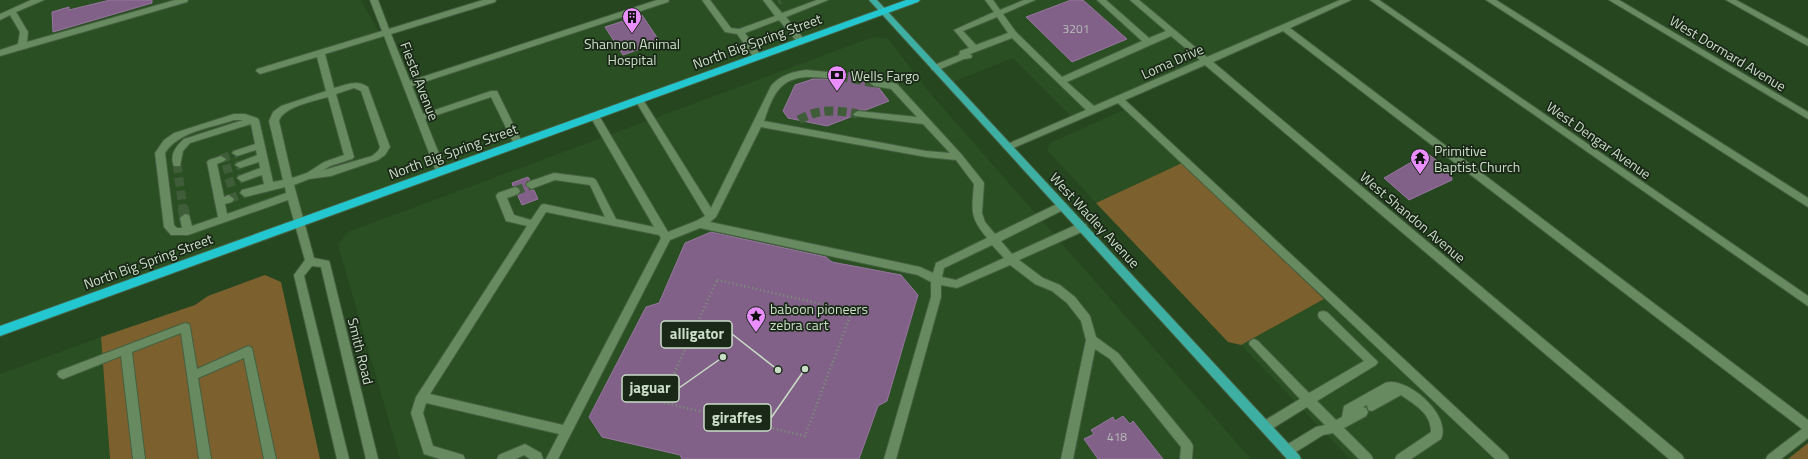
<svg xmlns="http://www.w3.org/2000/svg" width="1808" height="459" viewBox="0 0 1808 459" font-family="'Titillium Web',sans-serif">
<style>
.built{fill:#2a4f23}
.green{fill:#7c602d}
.building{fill:#826189;stroke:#97759f}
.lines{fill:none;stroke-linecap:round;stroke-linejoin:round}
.minor-tunnel-far1{stroke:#3f5d39;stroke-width:9;stroke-dasharray:9 4.5;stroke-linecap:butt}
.minor-tunnel{stroke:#3f5d39;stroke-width:11;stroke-dasharray:11 5.5;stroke-linecap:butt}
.minor-casing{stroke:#456040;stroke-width:2}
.major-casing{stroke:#456040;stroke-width:2}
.highway-casing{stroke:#456040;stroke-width:2}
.path{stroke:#7a9476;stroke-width:2.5;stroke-dasharray:1 3;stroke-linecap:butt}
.minor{fill:#678a60;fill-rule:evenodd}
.major{fill:#3eafa3;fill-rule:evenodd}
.highway{fill:#22c7d0;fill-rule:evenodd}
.labels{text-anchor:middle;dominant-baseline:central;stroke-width:3.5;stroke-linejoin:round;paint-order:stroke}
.number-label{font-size:12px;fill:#b8beb8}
.street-label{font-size:14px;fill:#caddc7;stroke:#1a2817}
.poi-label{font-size:14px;fill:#caddc7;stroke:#1a2817;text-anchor:start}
.leader{fill:none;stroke:#caddc7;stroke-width:1.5}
.callout-dot{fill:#caddc7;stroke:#1a2817;stroke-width:1.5}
.callout{fill:#1a2817;stroke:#caddc7;stroke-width:1.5}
.callout-label{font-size:15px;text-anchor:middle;font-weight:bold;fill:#caddc7}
</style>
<rect width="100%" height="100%" fill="#264620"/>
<path class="built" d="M0,0H361L407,83L660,0H1346L1073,118L1013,58L950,83L885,11L0,330Z
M873,37L888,39L929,92L1251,459H400L338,245L348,232Z
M1126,109L1182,163L1096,203L1047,150L1050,143Z
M1324,299L1470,437L1493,459H1350L1241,345Z
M101,337L110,459H0V374Z"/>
<path class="green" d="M1182,163L1324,299L1241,345L1228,342L1096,203Z
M265,275L281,282L320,459H110L101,337L195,305L208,296Z
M1808,443V459H1788Z"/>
<path class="building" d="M110,0H152V3L53,32L52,12L69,7V10Z
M1071,0H1083L1127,39L1072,62L1026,17Z
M642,15L660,42L623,55L605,27Z
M856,70L865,72L872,80L869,84L879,88L889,101L866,110H857L852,113L853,116L827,126L788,118L783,111L795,85L813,79H840L844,77V75Z
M1427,153L1451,172L1452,180L1409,200L1384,178Z
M528,177L530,180L525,185L530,190H534L538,199L522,205L518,196L521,190L518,187L513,186L512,183Z
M711,232L826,257L832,262L901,275L918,295L887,401L878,406L859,459H682L680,455L602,437L589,417L646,307L659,303L685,243Z
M1123,416L1130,424L1133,421L1163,459H1098L1084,439L1094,434L1091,430L1113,417L1115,421Z"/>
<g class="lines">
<path class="minor-tunnel-far1" d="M778,1L780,0
M839,76L874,83
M799,120C819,108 836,110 858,114
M221,159L237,153
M177,164L183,208
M223,170L240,165
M226,184L242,178
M515,191L531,185
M229,199L245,193"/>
<path class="minor-tunnel" d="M183,207L185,218"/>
<g class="minor-casing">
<path id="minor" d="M31,0H44L16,12L28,32L27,42L175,0H188L187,2L0,56V50L18,44L20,32L10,15L0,20V14Z
M370,0H378L389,29L483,0H496L495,2L391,34L410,81L657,0H669L668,2L412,86L423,114L491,91H497L523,144L518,147L515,146L491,97L425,119L446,171L441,174L436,171L384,36L325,54L334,88C346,85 357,79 368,87L390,147L385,155L378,160L331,176L309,179L294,185L314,258L329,261L330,264L378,459H366L321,267L312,266L304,276L349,459H337L294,275L305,260L288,200L188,235H171L164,227L155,153L164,140L174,133L234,114H245L257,118L259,120L273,182L283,180L269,121L273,112L281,106L326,91L317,57L260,74L256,71L257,69L382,31ZM354,88L361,91L380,147L378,151L372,156L324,170L330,166L352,159L354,157L336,94ZM328,97L344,155L324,162L307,173L292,178L279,121C283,107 314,101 328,97ZM234,120H243L184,139C176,146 169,155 174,166H180L183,151L190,143L251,124L255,144L234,151L232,153L237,156L256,150L257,155L237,163L235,165L240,168L259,162L260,168L239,176L237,178L242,182L262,175L264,184L242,190L240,193L245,197L285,187L286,193L227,214L225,204L232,202L234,199L229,195L224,197L217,164L224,161L226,159L221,156L209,160L207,162L218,217L192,226L189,215L185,214L180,218L182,228H177L174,225L165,153C179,131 211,128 234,120Z
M702,0H710L731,28L739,29L775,16L763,0H771L782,13L817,0H828L786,17L804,39V43H798L779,20L745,33L762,57L758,60L755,59L737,34L725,32Z
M985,0H993L1000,10L1024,0H1035L1003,14L1016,32L1062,77L1142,41L1097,0H1106L1149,38L1166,31L1130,0H1139L1207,57L1340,0H1351L1290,28L1808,420V438L1781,459H1766L1768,455L1802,429L1283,31L1213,62L1682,455L1684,459H1669L1205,65L1125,100L1507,455L1509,459H1495L1118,103L1011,149H1005L1003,147L1005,145L1086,110L1012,38L970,54L972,56L971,58L964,59L938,70H932L931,68L932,66L959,55L960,51L969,48L954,30L994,12ZM997,17L1008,33L976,45L963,31ZM1171,36L1200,60L1094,106L1067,82Z
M1370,0H1379L1808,296V306Z
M1486,0H1496L1808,198V207Z
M1609,0H1619L1808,112V119Z
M1726,0H1736L1808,39V46Z
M806,70L839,73L843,76C836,84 799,67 780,88C772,96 768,110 764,121L926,151L950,153L923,124L855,116L853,114L858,111L917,117L891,89L874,86L870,83L874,80L894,83L897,84L962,155L982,180L984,183L982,213L985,222L995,234L1059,203H1065L1067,206L1065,209L1001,241L1012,254L1078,224H1086L1087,227L1086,230L1019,260L1043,278L1060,285L1075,297L1090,316L1096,337L1118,353L1191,442L1193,446L1192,459H1180L1181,447L1110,359L1095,349L1073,459H1061L1086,340L1081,321L1067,303L1052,291L1035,284L1010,265L957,288L941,285V297L896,459H884L931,297V282L918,275L700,228L670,240L558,459H546L559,434L426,403L423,413L433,446L463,455L465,459H440L424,454L411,413L416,397L527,226L506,221L496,196L498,193L515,187L518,188L520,191L518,194L507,198L514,215L531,220L541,205L544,204L605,217L590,185L555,180L531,189L526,185L528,182L554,173L593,178L596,180L616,219L654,227L590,116L595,113L598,114L668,232L696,221L705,216L635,100L636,98H642L711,208L771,86C780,75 792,72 806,70ZM761,127L926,157L956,160L974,184C972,211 969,216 987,238L936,263L933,273L920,267L710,222L716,217ZM546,212L659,235L661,238L563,425L430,394ZM992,245L1004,258L956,280L942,277L944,268Z
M1323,311L1327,312L1378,362L1376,365L1317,401L1336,420L1342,417L1344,406L1385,383C1405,375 1452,414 1441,439L1411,459H1395L1397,455L1431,432C1431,413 1415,405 1401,395L1372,411L1368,410L1367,405L1363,407L1366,408L1368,412L1366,416L1344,428L1371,455L1373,459H1359L1333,433L1323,435L1291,455L1287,456L1283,455L1281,451L1283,447L1316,427L1325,425L1307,407L1270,430L1266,431L1262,430L1260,426L1262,422L1300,399L1249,344L1250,341L1254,339L1258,341L1309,393L1364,361L1319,318L1318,315L1319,312Z
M185,323L189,324L190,327L197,369L244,348L248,346L252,348L276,459H264L244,358L198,378L211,459H199L181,333L132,352L145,459H133L121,356L63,379L59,377L57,374L59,371Z
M525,444L541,453L543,459H530L524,455L516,459H497L499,455Z"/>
</g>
<g class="major-casing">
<path id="major" d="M869,0H877L1299,455L1301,459H1287Z"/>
</g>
<g class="highway-casing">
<path id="highway" d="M906,0H920L918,2L0,336V326Z"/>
</g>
<path class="path" d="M717,280L852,311L805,436L661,402Z"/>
<use href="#minor" class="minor"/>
<use href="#major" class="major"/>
<use href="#highway" class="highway"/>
</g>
<defs>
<g id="building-pin" transform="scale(1)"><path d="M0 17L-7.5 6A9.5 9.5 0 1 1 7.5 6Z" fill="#ea8dfd" stroke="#1a2817"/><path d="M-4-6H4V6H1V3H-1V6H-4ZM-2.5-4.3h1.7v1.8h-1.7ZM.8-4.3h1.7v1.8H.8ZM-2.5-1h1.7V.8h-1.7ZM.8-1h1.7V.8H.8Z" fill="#111"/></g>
<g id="bank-pin" transform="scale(1)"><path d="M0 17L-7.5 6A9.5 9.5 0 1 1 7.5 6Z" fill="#ea8dfd" stroke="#1a2817"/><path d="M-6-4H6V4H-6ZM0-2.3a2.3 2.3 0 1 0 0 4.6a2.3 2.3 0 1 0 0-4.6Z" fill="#111"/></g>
<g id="temple-pin" transform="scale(1)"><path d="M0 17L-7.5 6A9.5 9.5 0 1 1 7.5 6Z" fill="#ea8dfd" stroke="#1a2817"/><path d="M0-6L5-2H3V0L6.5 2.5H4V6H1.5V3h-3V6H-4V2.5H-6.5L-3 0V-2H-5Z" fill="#111"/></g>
<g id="sight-pin" transform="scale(1)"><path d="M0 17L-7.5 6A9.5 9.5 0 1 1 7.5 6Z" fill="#ea8dfd" stroke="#1a2817"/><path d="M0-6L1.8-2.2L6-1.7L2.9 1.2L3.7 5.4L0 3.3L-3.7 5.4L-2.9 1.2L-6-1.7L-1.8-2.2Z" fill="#111"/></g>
</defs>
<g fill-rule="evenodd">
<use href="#building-pin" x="632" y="17"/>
<use href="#bank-pin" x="837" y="75"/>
<use href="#temple-pin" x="1420" y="158"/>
<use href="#sight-pin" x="756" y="316"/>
</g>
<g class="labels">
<g class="number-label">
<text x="1076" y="28">3201</text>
<text x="1117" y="436">418</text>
</g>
<g class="street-label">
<text transform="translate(757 41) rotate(-20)">North Big Spring Street</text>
<text transform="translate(1728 53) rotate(31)">West Dormard Avenue</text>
<text transform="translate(1172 61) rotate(-24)">Loma Drive</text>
<text transform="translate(420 81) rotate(69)">Fiesta Avenue</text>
<text transform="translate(1599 140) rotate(35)">West Dengar Avenue</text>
<text transform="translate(453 151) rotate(-20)">North Big Spring Street</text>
<text transform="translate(1413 217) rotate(40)">West Shandon Avenue</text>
<text transform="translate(1095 220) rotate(47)">West Wadley Avenue</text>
<text transform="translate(148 261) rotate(-20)">North Big Spring Street</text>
<text transform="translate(361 351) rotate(76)">Smith Road</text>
</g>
<g class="poi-label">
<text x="632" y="43" text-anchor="middle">Shannon Animal<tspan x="632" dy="16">Hospital</tspan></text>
<text x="851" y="75">Wells Fargo</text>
<text x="1434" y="150">Primitive<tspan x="1434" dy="16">Baptist Church</tspan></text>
<text x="770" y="308">baboon pioneers<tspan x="770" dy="16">zebra cart</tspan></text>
</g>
</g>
<path class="leader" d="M778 370L732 334M723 357L679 388M805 369L771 418"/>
<g class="callout-dot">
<circle cx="778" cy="370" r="4"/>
<circle cx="723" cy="357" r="4"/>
<circle cx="805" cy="369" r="4"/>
</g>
<g class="callout">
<rect x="661" y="321" width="71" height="27" rx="4"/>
<rect x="622" y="375" width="57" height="27" rx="4"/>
<rect x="704" y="404" width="67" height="27" rx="4"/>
</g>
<g class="callout-label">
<text x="697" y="339">alligator</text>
<text x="650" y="393">jaguar</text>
<text x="737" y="423">giraffes</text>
</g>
</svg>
